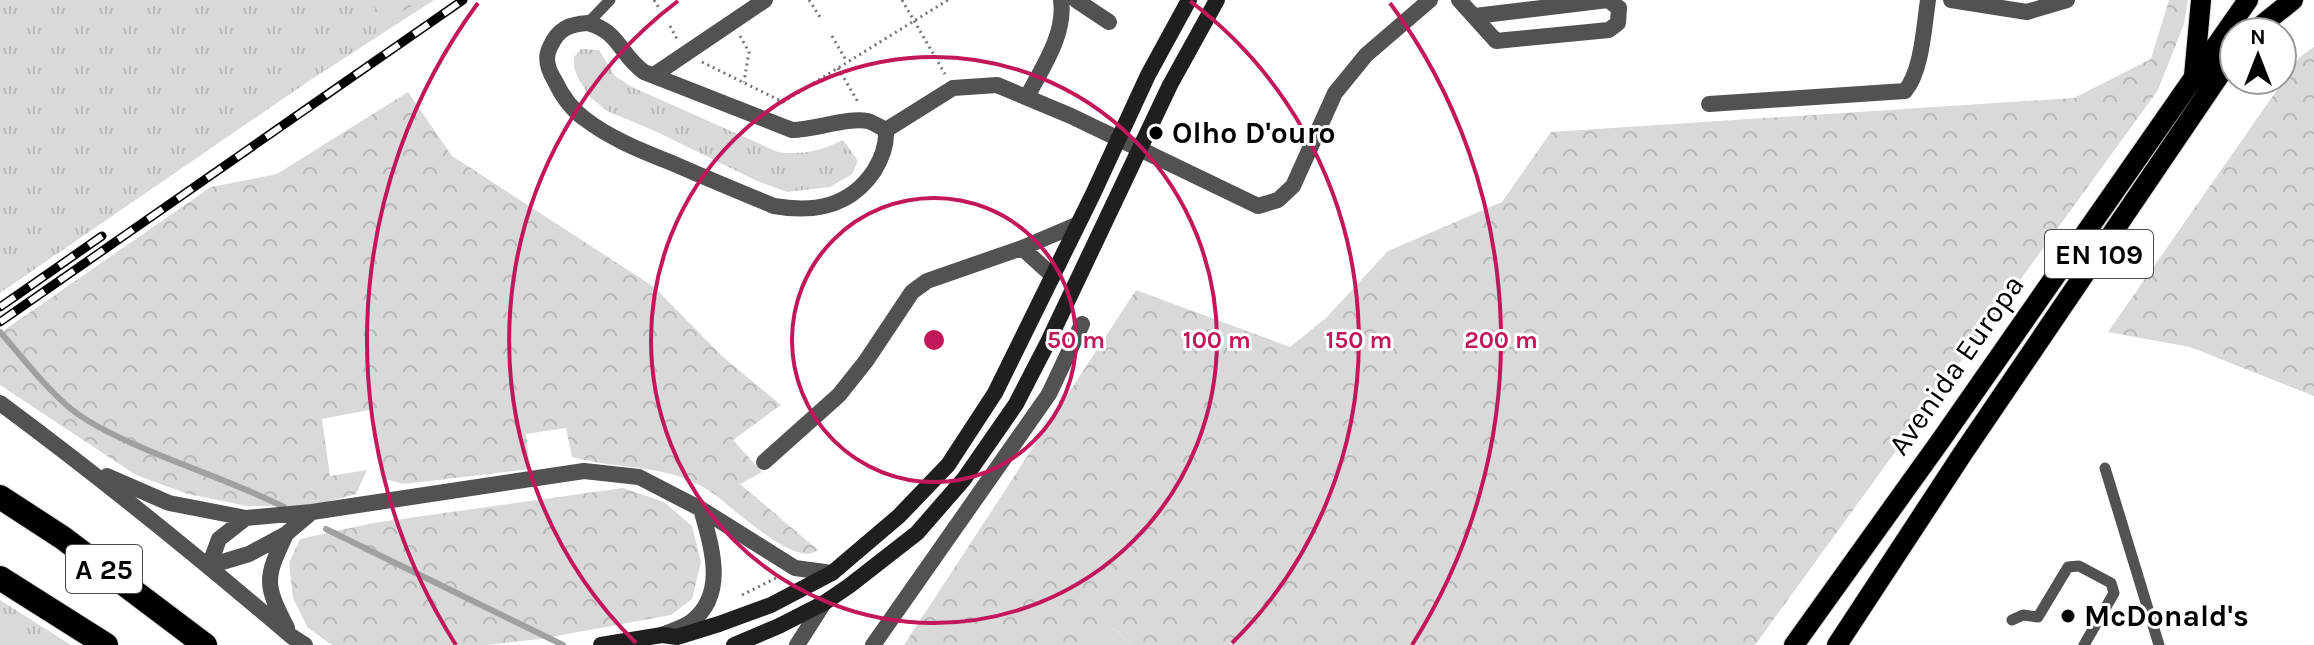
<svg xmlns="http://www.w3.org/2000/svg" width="2314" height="645" viewBox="0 0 2314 645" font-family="Karla,sans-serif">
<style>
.grass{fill:url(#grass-tufts)}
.forest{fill:url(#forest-crowns)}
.park{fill:#d9d9d9}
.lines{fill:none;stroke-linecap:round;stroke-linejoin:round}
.stream{stroke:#a0a0a0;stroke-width:6}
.primary-casing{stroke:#dbdbdb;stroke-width:22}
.motorway-casing{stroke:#dbdbdb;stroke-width:26}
.path{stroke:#747474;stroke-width:3;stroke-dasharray:2 4;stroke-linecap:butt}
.service{stroke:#525252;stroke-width:11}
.pedestrian{stroke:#525252;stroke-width:16}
.minor{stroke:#525252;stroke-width:16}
.secondary{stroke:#1f1f1f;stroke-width:16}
.primary{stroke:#000;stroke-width:20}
.motorway{stroke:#000;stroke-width:24}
.rail-casing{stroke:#000;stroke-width:9}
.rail{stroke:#fff;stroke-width:6;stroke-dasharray:18;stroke-linecap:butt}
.ring{fill:none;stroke:#c2185b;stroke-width:4}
.poi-dot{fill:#000;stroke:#fff;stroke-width:3}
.labels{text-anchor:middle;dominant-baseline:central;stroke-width:6;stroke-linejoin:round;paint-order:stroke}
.shield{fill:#fff;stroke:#4c4c4c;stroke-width:2}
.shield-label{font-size:28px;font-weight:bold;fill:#000}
.poi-label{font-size:30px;font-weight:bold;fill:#000;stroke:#fff;text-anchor:start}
.street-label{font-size:30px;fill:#000;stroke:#fff}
.centre{fill:#c2185b;stroke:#fff;stroke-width:4}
.ring-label{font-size:24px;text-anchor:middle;font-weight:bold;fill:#c2185b;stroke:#fff;stroke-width:6;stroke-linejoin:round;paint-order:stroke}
</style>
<defs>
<pattern id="grass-tufts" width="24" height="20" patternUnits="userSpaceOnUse" patternTransform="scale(2)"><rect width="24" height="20" fill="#d9d9d9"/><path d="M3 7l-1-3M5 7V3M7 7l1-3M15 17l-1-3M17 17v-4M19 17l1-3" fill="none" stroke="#b8b8b8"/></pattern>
<pattern id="forest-crowns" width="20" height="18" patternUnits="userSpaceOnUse" patternTransform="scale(2)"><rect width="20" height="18" fill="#d9d9d9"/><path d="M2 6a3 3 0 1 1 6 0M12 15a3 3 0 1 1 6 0" fill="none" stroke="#b8b8b8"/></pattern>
</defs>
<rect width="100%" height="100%" fill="#fff"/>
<path class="grass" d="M0,0H434L309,81L0,293Z
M581,49L599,50L615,76L632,87L778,152C805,155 819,151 843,140L858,161L852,174L830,187L787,192L757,181L655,131L607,111L590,97L579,80L574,68V57Z
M0,600L71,645H0Z"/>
<path class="forest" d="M374,0H420L376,30Z
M2169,0H2188L2184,24L2158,90L1755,645H1131L1114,628L1096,645H904L1136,290L1290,347L1326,318L1388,251L1502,202L1551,132L2074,98L2151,59Z
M2314,47V396L2190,347L2108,332L2300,57Z
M408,92L452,156L654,287L723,357L781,405L733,440L762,472L740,484L818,550C814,552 811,554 807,554C781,553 735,510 714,494C669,462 621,471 572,457L566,428L526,434L530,469L404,484L385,479L380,467L374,409L322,419L330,476L367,470L356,494L311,506H247L188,494L136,475L0,385V333L211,187L277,174Z
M623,488L664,502L692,526L701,562L692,599L671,615L540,639L487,645H332L308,628L293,598L289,563L300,539L373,523Z"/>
<path class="park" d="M1114,628L1131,645H1096Z"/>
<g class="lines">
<path class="stream" d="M0,332C23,358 44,386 71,409C90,424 113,435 136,445C185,467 236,483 284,507
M326,529L563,645"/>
<g class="primary-casing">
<path id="primary" d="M2253,32L2293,0
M2194,76L2201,0
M1794,645L1941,440L2248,0
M1837,645L1963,453L2234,54"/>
</g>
<g class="motorway-casing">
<path id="motorway" d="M0,497L63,538L205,645
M0,578L106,645"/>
</g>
<path class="path" d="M654,0L659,8
M809,0L820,17
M902,0L945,74
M670,26L677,39
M740,36L749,52L744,82
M832,36L847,62
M702,62L783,102L948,0
M838,68L858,102
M742,595L778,577"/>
<path class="service" d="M588,23L610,0
M2105,468L2159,645
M2012,620L2023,615L2038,617L2068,567L2079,566L2111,583L2114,593L2084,645"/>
<path class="pedestrian" d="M654,75L765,0"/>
<path class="minor" d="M1076,0L1109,22
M1459,0L1496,41L1609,30L1618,23L1619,8L1608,0L1475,16
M1951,0L2027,12L2067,0
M588,23C620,32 619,54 644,72L792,130C815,130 847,117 868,121C874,123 880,127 886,130C887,145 882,158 874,171C850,207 814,213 774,206C740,192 706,178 672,163C642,151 611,139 585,119C571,109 562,96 555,81C548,70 544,59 550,47C558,29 569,24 588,23Z
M1027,97C1042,68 1066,34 1061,0
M1709,104L1905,91C1922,71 1924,26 1928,0
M886,130L953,88L997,85L1071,116L1258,206L1278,200L1293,186L1335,93L1366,55L1430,0
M1022,248L1053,276
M0,403C100,477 196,555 291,636L305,645
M764,462L839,395L866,361L912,292L927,281L1022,248L1076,225
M107,476L169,503L246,518
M286,534C265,579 264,583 287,628
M209,566L219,539L246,518L312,512L584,471L639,477L701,509
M209,566L249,554L286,534L312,512
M662,635C671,631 683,628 691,622C728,594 711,545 701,509L795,568L832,573
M797,645L824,603
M873,645L1049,394L1082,324"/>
<path class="secondary" d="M601,645L662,635L677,637L719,624L771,605L832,573L899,516L948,465L995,393L1093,194L1148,75L1189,0
M734,645L779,626L824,603L849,586L917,533L964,479L1016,404L1048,342L1170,85L1217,0"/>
<use href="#primary" class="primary"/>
<use href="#motorway" class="motorway"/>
<g class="rail-casing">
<path id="rail" d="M0,307L102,236
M0,322L463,0"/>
</g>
<use href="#rail" class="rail"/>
</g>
<g class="ring">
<circle cx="934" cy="340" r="142"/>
<circle cx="934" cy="340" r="283"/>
<path d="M636 643A425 425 0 0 1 678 1M1190 1A425 425 0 0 1 1232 643"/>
<path d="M456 645A567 567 0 0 1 478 3M1390 3A567 567 0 0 1 1412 645"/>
</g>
<g class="poi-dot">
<circle cx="1156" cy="133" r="8"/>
<circle cx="2068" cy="616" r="8"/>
</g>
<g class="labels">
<g class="shield">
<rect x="2045" y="230" width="108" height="48" rx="6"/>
<rect x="66" y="545" width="76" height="48" rx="6"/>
</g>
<g class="shield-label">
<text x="2099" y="254">EN 109</text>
<text x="104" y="569">A 25</text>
</g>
<g class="poi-label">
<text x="1172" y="133">Olho D'ouro</text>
<text x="2084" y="616">McDonald's</text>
</g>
<g class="street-label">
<text transform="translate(1956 365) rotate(-55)">Avenida Europa</text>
</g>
</g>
<circle cx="934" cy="340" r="12" class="centre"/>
<g class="ring-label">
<text x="1076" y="348">50 m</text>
<text x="1217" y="348">100 m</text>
<text x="1359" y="348">150 m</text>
<text x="1501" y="348">200 m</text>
</g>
<g transform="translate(2258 56)"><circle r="38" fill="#ffffff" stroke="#999999" stroke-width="2"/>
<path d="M0-6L14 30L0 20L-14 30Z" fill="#000000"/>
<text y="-12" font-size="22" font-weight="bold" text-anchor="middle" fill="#000000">N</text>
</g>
</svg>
